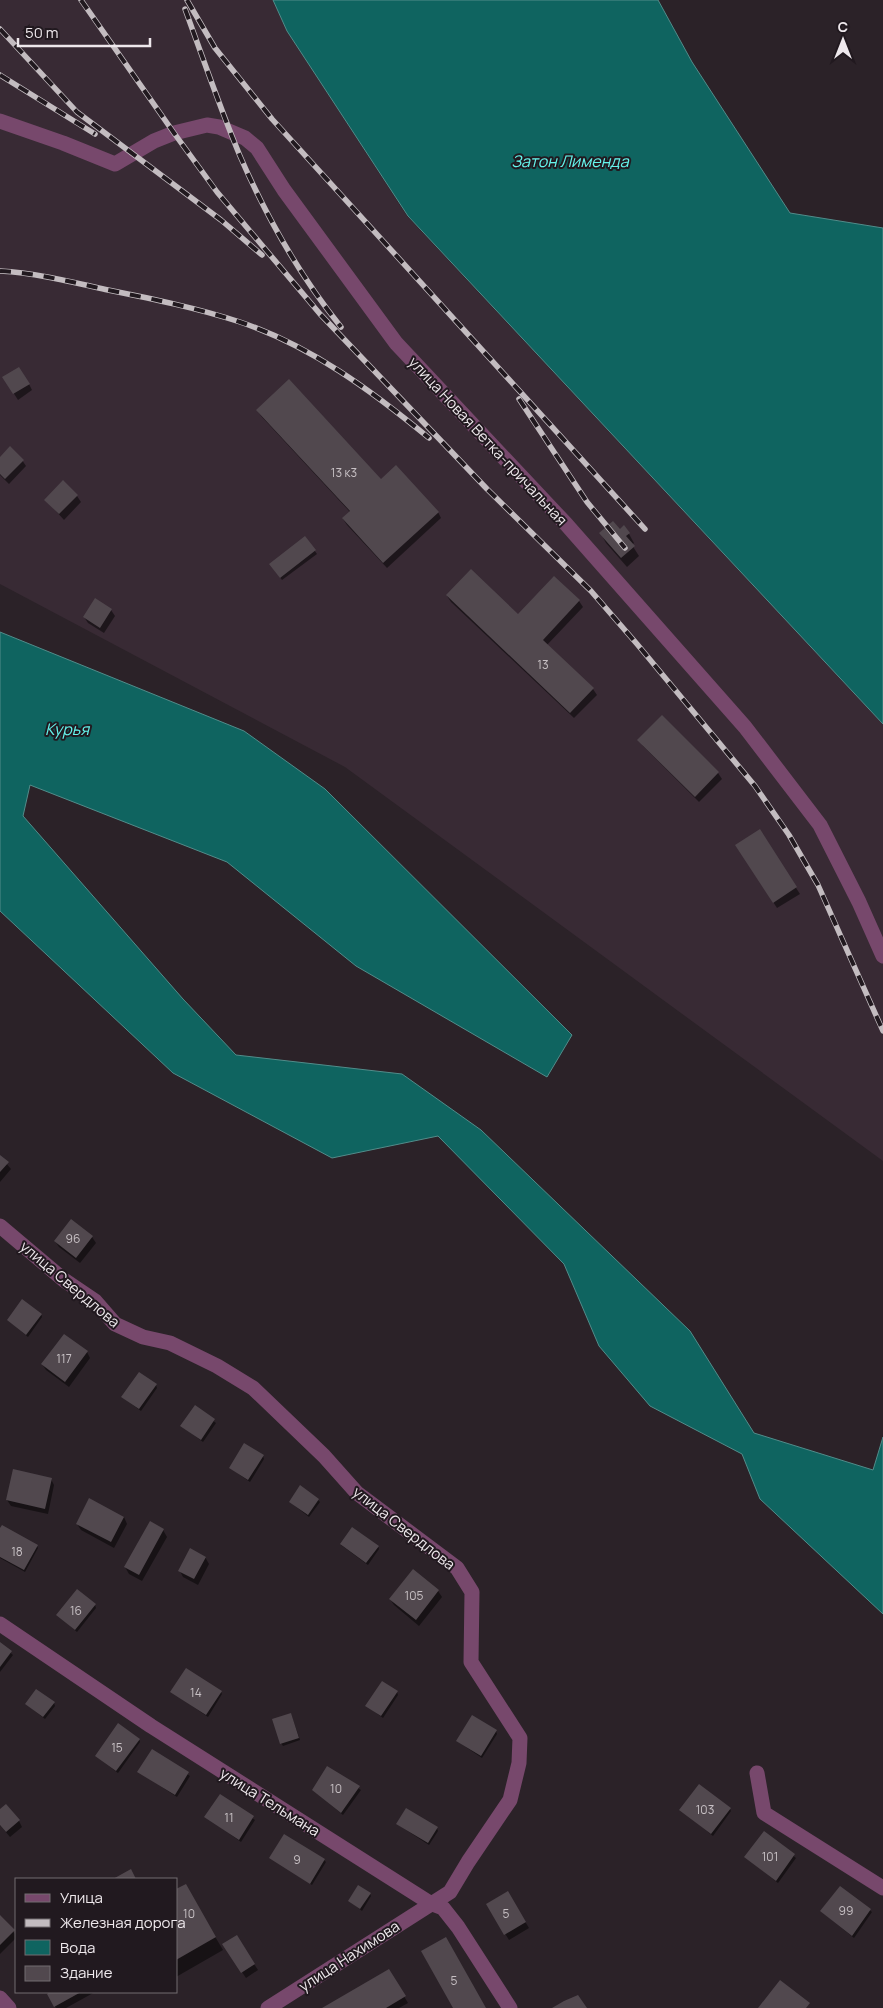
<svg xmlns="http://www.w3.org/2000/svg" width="883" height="2008" viewBox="0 0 883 2008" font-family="Manrope,sans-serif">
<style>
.built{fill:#382a34}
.water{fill:#0f6460;stroke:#528c8a}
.shadow{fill:#0007}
.building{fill:#51484e}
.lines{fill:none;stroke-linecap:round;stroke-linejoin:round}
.minor{stroke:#77486c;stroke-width:15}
.rail-casing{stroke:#c3bcc0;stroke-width:5.5}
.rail{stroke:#21191f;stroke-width:4;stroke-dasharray:11;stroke-linecap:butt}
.labels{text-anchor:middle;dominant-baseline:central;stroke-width:4;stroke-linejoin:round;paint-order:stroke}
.number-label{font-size:12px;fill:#c7c0c4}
.street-label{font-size:15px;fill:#eee8ec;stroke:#21191f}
.water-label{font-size:16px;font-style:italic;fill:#65f4ec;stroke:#21191f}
</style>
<rect width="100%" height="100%" fill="#2b2228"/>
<path class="built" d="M0,0H273L287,31L407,216L883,724V1161L345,767L0,584Z"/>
<path class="water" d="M273,0H658L692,62L790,213L883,228V724L408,216L287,31Z
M0,632L244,731L325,789L572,1035L547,1077L356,966L227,862L30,785L23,816L183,999L236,1055L402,1074L481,1130L690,1331L754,1433L873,1470L883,1437V1614L760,1499L742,1454L650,1406L599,1346L564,1264L438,1136L332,1158L173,1073L0,911Z"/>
<path class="shadow" d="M4,378L29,384L32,390L18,400Z
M257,410L438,512L441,518L387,568L347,525L343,519L350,512L261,416Z
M0,458L22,460L26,466L9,484L0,475Z
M77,496L81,502L64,520L46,500Z
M620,531L629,534L634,543L632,545L639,556L627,567L606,543L601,534Z
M305,537L317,554L282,580L272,567Z
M554,577L579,601L583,607L547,645L593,689L597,695L574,718L451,602L447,596L518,616Z
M111,610L115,616L104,633L88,623L84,617Z
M662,717L718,773L722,779L699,802L643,746L639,740Z
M759,831L800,894L777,908L740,851Z
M0,1156L11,1169L0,1182Z
M92,1237L96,1243L80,1263L59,1247L55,1241Z
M41,1314L42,1317L28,1337L8,1320Z
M87,1352L90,1358L69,1387L46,1370L42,1364Z
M156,1385L157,1388L141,1411L122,1397Z
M195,1407L216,1423L203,1442L182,1426Z
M263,1456L264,1459L250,1482L230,1468Z
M51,1479L54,1485L48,1514L11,1506L7,1500Z
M318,1500L320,1502L309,1517L290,1502Z
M124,1517L127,1524L114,1548L81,1530L77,1524Z
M150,1523L163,1530L167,1537L142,1581L129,1574L125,1567Z
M0,1531L37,1546L38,1548L25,1572L0,1558Z
M341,1545L378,1546L379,1549L368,1565Z
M205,1557L209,1564L198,1585L183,1577L180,1571Z
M413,1571L438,1591L442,1597L419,1626L394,1605L390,1599Z
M95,1605L96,1608L77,1632L58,1615Z
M0,1644L13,1655L0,1672Z
M172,1692H221L222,1694L208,1717Z
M397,1692L398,1695L383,1718L367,1706Z
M54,1703L55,1706L45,1719L26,1704Z
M291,1714L300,1740L283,1746L281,1743Z
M496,1731L497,1734L482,1758L457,1741Z
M139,1739L140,1742L118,1773L96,1756Z
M152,1751L190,1776L177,1797L139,1772Z
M328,1768L361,1790L343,1815L313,1790Z
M220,1795L255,1820L241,1842L206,1817Z
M730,1809L731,1811L713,1836L681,1810Z
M0,1811L19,1821L22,1827L10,1837L0,1825Z
M397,1824L437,1828L438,1831L429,1845Z
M764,1833L796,1858L778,1883L746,1857Z
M271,1858L324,1860L326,1862L312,1885Z
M185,1886L223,1950L176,1977V1891Z
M840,1887L872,1912L854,1938L822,1912Z
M507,1892L529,1928L509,1940L487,1904Z
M370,1894L371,1896L362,1911L350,1901Z
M0,1917L16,1935V1938L0,1954Z
M228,1951L254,1964L258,1970L246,1978Z
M389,1971L408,2003L399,2008H324Z
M53,1992H95L66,2008H56L48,1994Z"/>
<path class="building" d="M19,367L30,384L13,394L2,377Z
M289,379L381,479L396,465L439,512L383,563L342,518L350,511L256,410Z
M10,446L24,460L5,479L0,474V457Z
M63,480L78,495L59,514L44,500Z
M613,521L620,529L624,525L630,533L626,536L635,546L621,558L599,533Z
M305,536L316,550L280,578L269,564Z
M471,569L518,614L554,576L580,600L543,640L594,688L570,713L446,595Z
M95,598L112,609L100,628L83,617Z
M662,715L719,772L695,797L637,740Z
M760,829L797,887L773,903L735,845Z
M0,1155L9,1162L0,1172Z
M71,1219L93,1236L76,1258L54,1241Z
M22,1299L42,1314L26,1335L7,1320Z
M64,1334L88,1351L65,1382L41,1364Z
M139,1372L157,1384L139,1409L121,1397Z
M195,1405L215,1419L201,1440L180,1426Z
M244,1443L264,1455L248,1480L229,1468Z
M13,1469L52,1478L45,1509L6,1500Z
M300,1485L319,1499L308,1515L289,1502Z
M89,1498L124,1517L111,1542L76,1524Z
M150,1521L164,1529L139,1575L124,1567Z
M2,1525L38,1545L24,1570L0,1557V1528Z
M352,1527L379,1546L366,1563L340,1544Z
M190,1548L206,1557L194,1579L178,1571Z
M413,1569L439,1590L416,1620L389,1599Z
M77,1589L96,1604L75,1630L56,1615Z
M0,1642L12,1651L0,1667Z
M186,1668L222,1691L206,1715L170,1692Z
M382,1681L398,1691L381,1716L365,1706Z
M36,1689L55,1702L43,1717L25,1704Z
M291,1713L299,1738L280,1744L272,1719Z
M472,1715L497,1730L481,1756L456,1741Z
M118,1723L140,1739L116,1771L95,1756Z
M152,1749L189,1772L175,1795L137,1772Z
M327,1766L360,1786L341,1813L312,1790Z
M699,1784L731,1808L711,1834L679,1810Z
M220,1794L254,1816L239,1840L204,1817Z
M6,1804L20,1820L6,1832L0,1825V1809Z
M406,1808L438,1827L428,1843L396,1824Z
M764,1831L795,1854L776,1881L744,1857Z
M284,1834L325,1859L310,1884L269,1858Z
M131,1869L136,1879H113Z
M186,1884L216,1937L176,1960V1889Z
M358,1885L371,1893L360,1909L348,1901Z
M840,1886L871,1909L852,1936L820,1911Z
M508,1891L526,1922L504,1935L486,1904Z
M0,1915L15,1930L0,1945Z
M237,1935L255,1964L241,1973L222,1944Z
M446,1937L486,2008H453L421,1951Z
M389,1969L406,1996L386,2008H322Z
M780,1980L810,2003L806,2008H758Z
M50,1992H81L54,2007L47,1994Z
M578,1995L587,2008H552L564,2001Z"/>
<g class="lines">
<path class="minor" d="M0,121L63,143L115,164L154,141L174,133L207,125L219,127L245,138L257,148L284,190L396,343L566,524L745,727L820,825L859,902L883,956
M0,1226L64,1280L95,1301L115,1324L143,1337L170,1343L217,1366L253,1388L324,1456L357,1493L457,1568L472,1592L471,1662L520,1738L519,1763L510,1800L468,1862L450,1892L268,2008
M0,1624L151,1726L430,1903L443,1908L458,1927L510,2008
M757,1773L764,1813L883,1888
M0,1998L9,2008"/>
<g class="rail-casing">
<path id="rail" d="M81,0L174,133L217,192L320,314L487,489L591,591L637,644L755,786L789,835L818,885L883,1031
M187,0L215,48L272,119L645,529
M185,9C203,58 220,108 240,156C266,216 300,276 341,327
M0,29L77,112L221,220L262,255
M0,75L95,134
M0,271C36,273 72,282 108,290C153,299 197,308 240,322C311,346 372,391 429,438
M519,399L587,502L625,548"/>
</g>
<use href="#rail" class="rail"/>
</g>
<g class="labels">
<g class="number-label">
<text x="344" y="472">13 к3</text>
<text x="543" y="664">13</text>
<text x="73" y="1238">96</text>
<text x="64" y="1358">117</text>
<text x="17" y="1551">18</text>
<text x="414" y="1595">105</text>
<text x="76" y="1610">16</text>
<text x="196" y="1692">14</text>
<text x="117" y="1747">15</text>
<text x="336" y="1788">10</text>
<text x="705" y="1809">103</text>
<text x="229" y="1817">11</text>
<text x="770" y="1856">101</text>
<text x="297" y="1859">9</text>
<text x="846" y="1910">99</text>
<text x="189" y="1913">10</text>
<text x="506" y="1913">5</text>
<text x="454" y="1980">5</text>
</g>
<g class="street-label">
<text transform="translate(488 441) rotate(47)">улица Новая Ветка-причальная</text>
<text transform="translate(70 1284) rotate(40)">улица Свердлова</text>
<text transform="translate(404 1528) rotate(38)">улица Свердлова</text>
<text transform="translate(270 1802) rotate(32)">улица Тельмана</text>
<text transform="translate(349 1956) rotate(-33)">улица Нахимова</text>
</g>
<g class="water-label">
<text x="570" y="161">Затон Лименда</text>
<text x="67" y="729">Курья</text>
</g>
</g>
<rect x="15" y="1878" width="162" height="115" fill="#21191f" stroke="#736c71"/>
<rect x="25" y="1894" width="25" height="8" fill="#77486c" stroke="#736c71"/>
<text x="60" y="1903" font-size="15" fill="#eee8ec">Улица</text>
<rect x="25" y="1919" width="25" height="8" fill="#c3bcc0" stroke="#736c71"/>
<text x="60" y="1928" font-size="15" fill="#eee8ec">Железная дорога</text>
<rect x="25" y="1940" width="25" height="15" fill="#0f6460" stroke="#736c71"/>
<text x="60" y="1953" font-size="15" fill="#eee8ec">Вода</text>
<rect x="25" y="1966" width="25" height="15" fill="#51484e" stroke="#736c71"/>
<text x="60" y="1978" font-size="15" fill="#eee8ec">Здание</text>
<g transform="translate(843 40)" stroke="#21191f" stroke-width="4" paint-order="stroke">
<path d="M0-4L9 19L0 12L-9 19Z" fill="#eee8ec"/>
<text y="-8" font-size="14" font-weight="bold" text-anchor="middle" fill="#eee8ec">С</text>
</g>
<path d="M18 38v8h132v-8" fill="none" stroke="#eee8ec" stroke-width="2.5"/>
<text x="25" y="38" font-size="15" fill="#eee8ec" stroke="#21191f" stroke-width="4" paint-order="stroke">50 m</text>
</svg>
